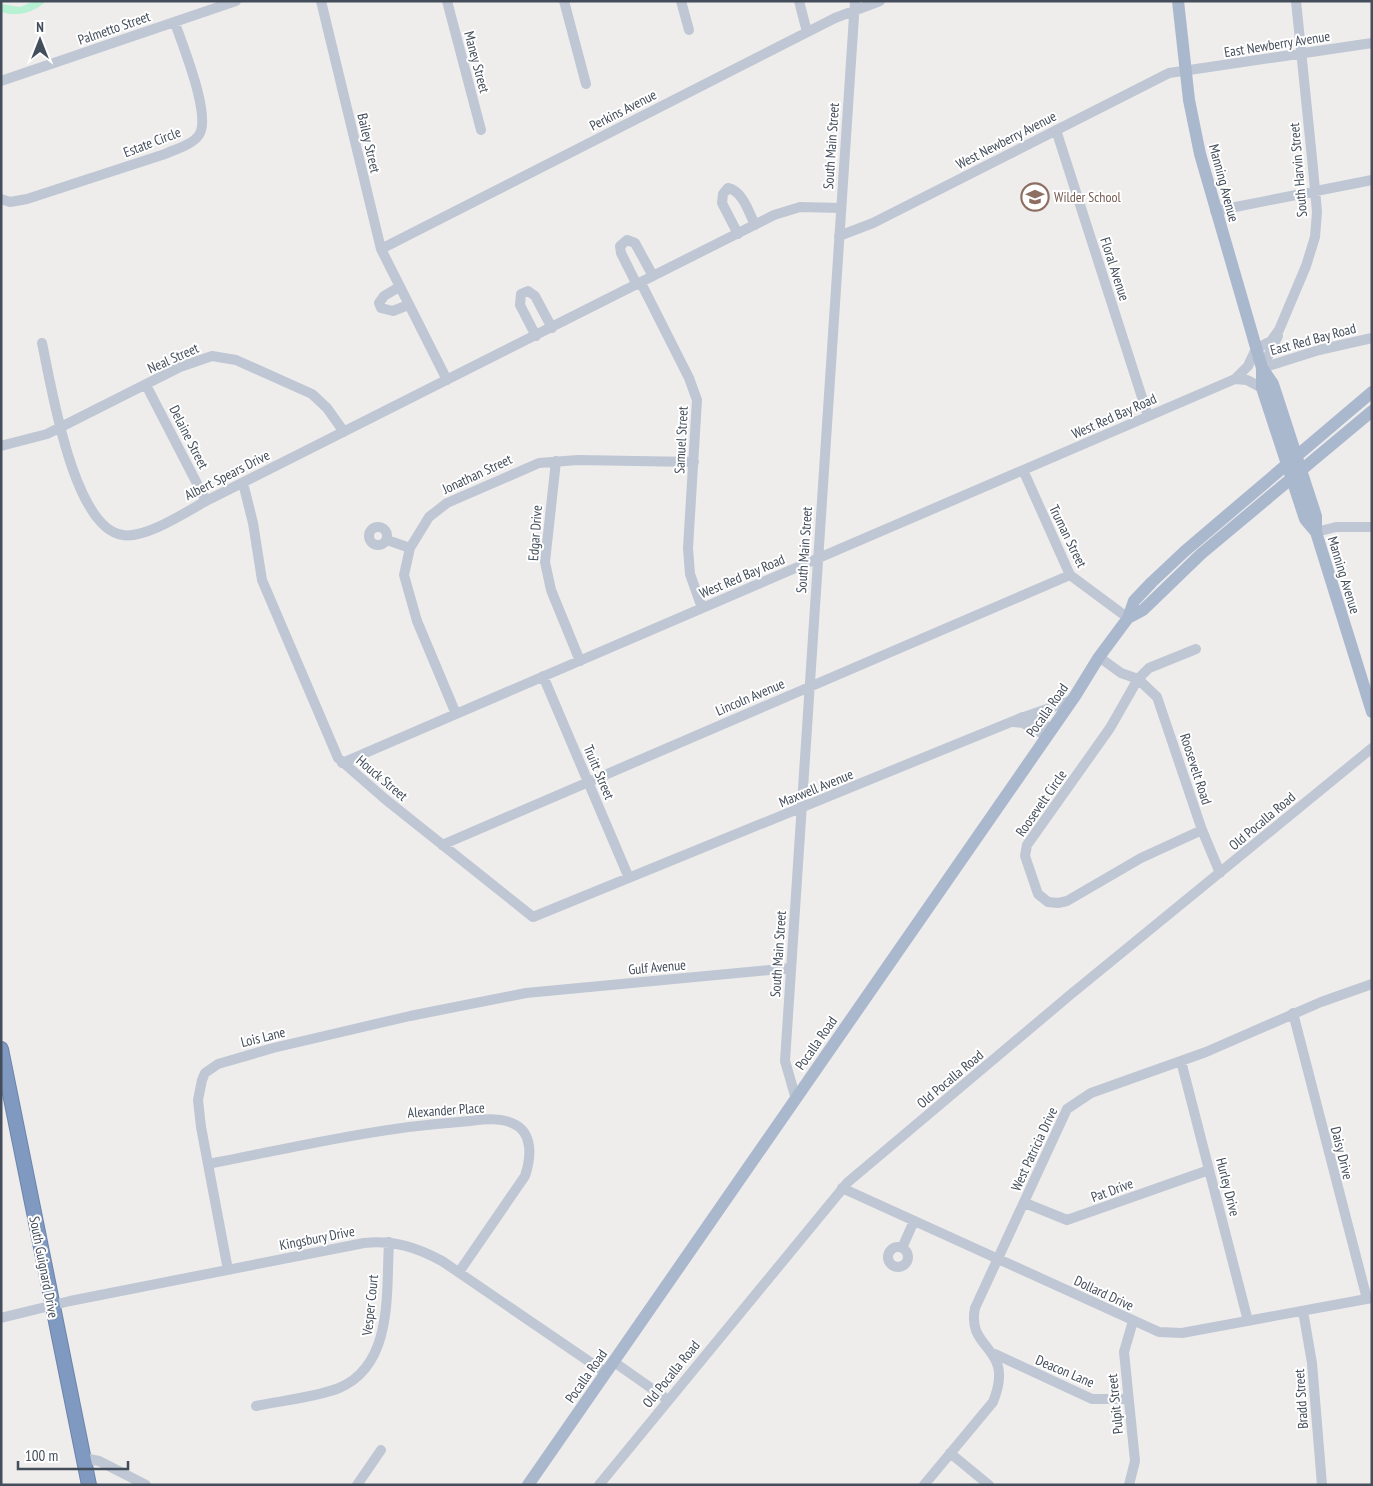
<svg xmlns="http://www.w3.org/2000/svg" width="1373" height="1486" viewBox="0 0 1373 1486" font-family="'PT Sans Narrow',sans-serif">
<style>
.green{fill:#b6f1d3}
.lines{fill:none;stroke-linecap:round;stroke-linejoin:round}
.highway-casing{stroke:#6b84ab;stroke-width:16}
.minor{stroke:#bec7d3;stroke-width:10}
.major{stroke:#aab8ce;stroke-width:12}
.highway{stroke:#8099c0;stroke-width:14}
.labels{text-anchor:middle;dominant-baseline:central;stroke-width:4;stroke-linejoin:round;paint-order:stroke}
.street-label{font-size:14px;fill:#444e5b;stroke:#fff}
.education-label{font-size:14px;fill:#785e54;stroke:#fff;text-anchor:start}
</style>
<rect width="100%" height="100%" fill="#efecec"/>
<path class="green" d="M34,1H46C34,13 17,17 1,12V4L20,7Z"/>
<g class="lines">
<g class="highway-casing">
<path id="highway" d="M1,1049L89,1485"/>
</g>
<path class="minor" d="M321,1L381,249L447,380
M447,1L481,130
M564,1L586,84
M681,1L689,30
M799,1L807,32
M1,81L236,1
M1056,130L1148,416
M1,199L10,202L27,199L165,154C176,149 192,145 199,135C212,116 182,44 175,23
M1215,211L1372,180
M738,234L722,203L723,194L728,188C743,191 749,213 755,225
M839,236L873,223L1169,73L1372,43
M381,249L835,18L880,1
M641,283L689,378L697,400L688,548L690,574L702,608
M637,285L621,253L620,246L627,240L635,243L653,276
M399,287L384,296L379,303L381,308L393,311L408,305
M536,336L520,305L521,294L528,291L535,296L552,328
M42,343C51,384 73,529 123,535C145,539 186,512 206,501L774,215L800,207L841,208
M1262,368L1319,350L1372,338
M1262,368L1278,336
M1235,379L1247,380L1262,388
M146,385L206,501
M1,446L47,434L180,367L212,356L236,360L312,394L327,408L344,432
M556,461L545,562L551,590L580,661
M1023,470L1070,575L1128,618
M243,483L253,523L262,580L338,758L385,799L533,917L1023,717L1034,719L1052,729
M369 536a9 9 0 1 1 18 0a9 9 0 1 1-18 0Z
M1316,532L1336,527H1372
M387,540L410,548
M1099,657L1121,673L1138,679L1149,668L1196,649
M543,676L629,878
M456,714L417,621L404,575L410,548L429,517L447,503L539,463L578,460L694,462
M1024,717L1073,700
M1014,722L1023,723L1047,736
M342,763L1235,379L1248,366L1256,349L1271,341L1279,330L1306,266L1315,237L1317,212L1313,168L1296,1
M1202,830L1141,858L1067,901L1058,903L1048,902L1038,894L1025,856L1027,845L1110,728L1138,679L1157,697L1202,830L1220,873
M442,845L1070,575
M1293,1013L1367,1299
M1181,1061L1248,1321
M796,1099L785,1061L855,1
M208,1164C292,1148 374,1128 459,1122C476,1121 495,1116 512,1123C534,1132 531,1158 525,1176L459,1272
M842,1188L1159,1332L1182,1333L1372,1298
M1025,1203L1067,1220L1209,1170
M888 1257a10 10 0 1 1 20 0a10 10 0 1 1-20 0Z
M902,1248L914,1221
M228,1270L201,1127L198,1100L202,1080L205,1073L218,1064L273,1048L410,1016L526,993L791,968
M1303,1311L1312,1363L1322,1485
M1,1318L70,1301L364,1243C394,1240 416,1247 442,1261L606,1373
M995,1354L1092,1399H1128
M614,1362L668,1400
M256,1406C280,1401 317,1397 339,1388C394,1365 386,1291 389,1242
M950,1453L989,1485
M84,1458L99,1461L146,1485
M357,1485L381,1450
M599,1485L848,1182L1070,995L1372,748
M924,1485L993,1402C1016,1345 966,1352 975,1308L1067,1109L1091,1093L1206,1052L1321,1002L1372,984
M1129,1485L1135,1461L1124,1352L1133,1321"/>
<path class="major" d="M1178,1L1189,100L1200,154L1262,368V388L1305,519L1316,532
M1262,368L1273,384L1316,516V532L1372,712
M1128,618L1143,610L1201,554L1372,411
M528,1485L1075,696L1099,657L1128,618L1134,601L1152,582L1185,551L1372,392"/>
<use href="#highway" class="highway"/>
</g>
<defs>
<g id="school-ring" transform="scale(1.4375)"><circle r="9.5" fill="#fff" stroke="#8d6e63" stroke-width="1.5"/><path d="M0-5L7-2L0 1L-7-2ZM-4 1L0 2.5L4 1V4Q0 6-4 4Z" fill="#8d6e63"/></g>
</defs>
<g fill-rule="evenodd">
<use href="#school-ring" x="1035" y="197"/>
</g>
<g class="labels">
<g class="street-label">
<text transform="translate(114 28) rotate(-19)">Palmetto Street</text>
<text transform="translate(1277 44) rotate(-9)">East Newberry Avenue</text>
<text transform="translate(477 62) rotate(75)">Maney Street</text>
<text transform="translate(623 110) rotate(-27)">Perkins Avenue</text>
<text transform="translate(1006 140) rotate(-27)">West Newberry Avenue</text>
<text transform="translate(152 142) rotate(-21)">Estate Circle</text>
<text transform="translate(369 143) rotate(77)">Bailey Street</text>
<text transform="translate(831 146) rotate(-86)">South Main Street</text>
<text transform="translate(1298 170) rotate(-95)">South Harvin Street</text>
<text transform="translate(1224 183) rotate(75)">Manning Avenue</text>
<text transform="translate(1115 269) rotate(72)">Floral Avenue</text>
<text transform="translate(1313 339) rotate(-15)">East Red Bay Road</text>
<text transform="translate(173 358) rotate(-24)">Neal Street</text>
<text transform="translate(1114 416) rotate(-24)">West Red Bay Road</text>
<text transform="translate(189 437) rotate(63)">Delaine Street</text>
<text transform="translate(681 440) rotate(-87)">Samuel Street</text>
<text transform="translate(477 474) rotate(-25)">Jonathan Street</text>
<text transform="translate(227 475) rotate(-27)">Albert Spears Drive</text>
<text transform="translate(535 533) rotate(-86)">Edgar Drive</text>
<text transform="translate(1068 536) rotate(64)">Truman Street</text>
<text transform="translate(804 550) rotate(-86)">South Main Street</text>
<text transform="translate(1344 575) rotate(73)">Manning Avenue</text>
<text transform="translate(742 576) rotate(-23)">West Red Bay Road</text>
<text transform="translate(750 697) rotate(-23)">Lincoln Avenue</text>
<text transform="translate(1047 710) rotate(-55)">Pocalla Road</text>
<text transform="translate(1196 769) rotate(72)">Roosevelt Road</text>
<text transform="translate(599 772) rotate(67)">Truitt Street</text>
<text transform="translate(382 778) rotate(40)">Houck Street</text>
<text transform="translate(816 788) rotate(-22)">Maxwell Avenue</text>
<text transform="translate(1041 803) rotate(-55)">Roosevelt Circle</text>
<text transform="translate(1262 821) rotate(-40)">Old Pocalla Road</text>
<text transform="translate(778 954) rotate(-86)">South Main Street</text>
<text transform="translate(657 967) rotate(-5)">Gulf Avenue</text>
<text transform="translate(263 1037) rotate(-14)">Lois Lane</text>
<text transform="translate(816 1043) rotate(-55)">Pocalla Road</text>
<text transform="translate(950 1079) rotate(-40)">Old Pocalla Road</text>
<text transform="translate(446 1110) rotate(-4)">Alexander Place</text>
<text transform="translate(1034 1149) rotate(-65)">West Patricia Drive</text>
<text transform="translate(1342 1153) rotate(76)">Daisy Drive</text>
<text transform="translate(1228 1187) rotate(76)">Hurley Drive</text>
<text transform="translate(1112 1190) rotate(-20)">Pat Drive</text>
<text transform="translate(317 1238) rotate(-11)">Kingsbury Drive</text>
<text transform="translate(44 1267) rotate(79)">South Guignard Drive</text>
<text transform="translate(1104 1293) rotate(25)">Dollard Drive</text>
<text transform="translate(370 1305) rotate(-84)">Vesper Court</text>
<text transform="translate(1065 1371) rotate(23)">Deacon Lane</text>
<text transform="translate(671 1374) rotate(-51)">Old Pocalla Road</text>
<text transform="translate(586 1376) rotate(-55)">Pocalla Road</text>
<text transform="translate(1301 1399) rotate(-94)">Bradd Street</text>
<text transform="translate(1115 1404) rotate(-96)">Pulpit Street</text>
</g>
<g class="education-label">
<text x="1054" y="197">Wilder School</text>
</g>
</g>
<rect width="1373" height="1486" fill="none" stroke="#444e5b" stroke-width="5"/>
<g transform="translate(40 40)" stroke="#ffffff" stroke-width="4" paint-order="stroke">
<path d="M0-4L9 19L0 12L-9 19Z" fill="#444e5b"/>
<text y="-8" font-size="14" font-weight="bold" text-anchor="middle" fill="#444e5b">N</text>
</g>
<path d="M18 1461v8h110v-8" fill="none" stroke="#444e5b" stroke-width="2.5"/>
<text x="25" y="1461" font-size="15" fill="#444e5b" stroke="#ffffff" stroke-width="4" paint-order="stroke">100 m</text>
</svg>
